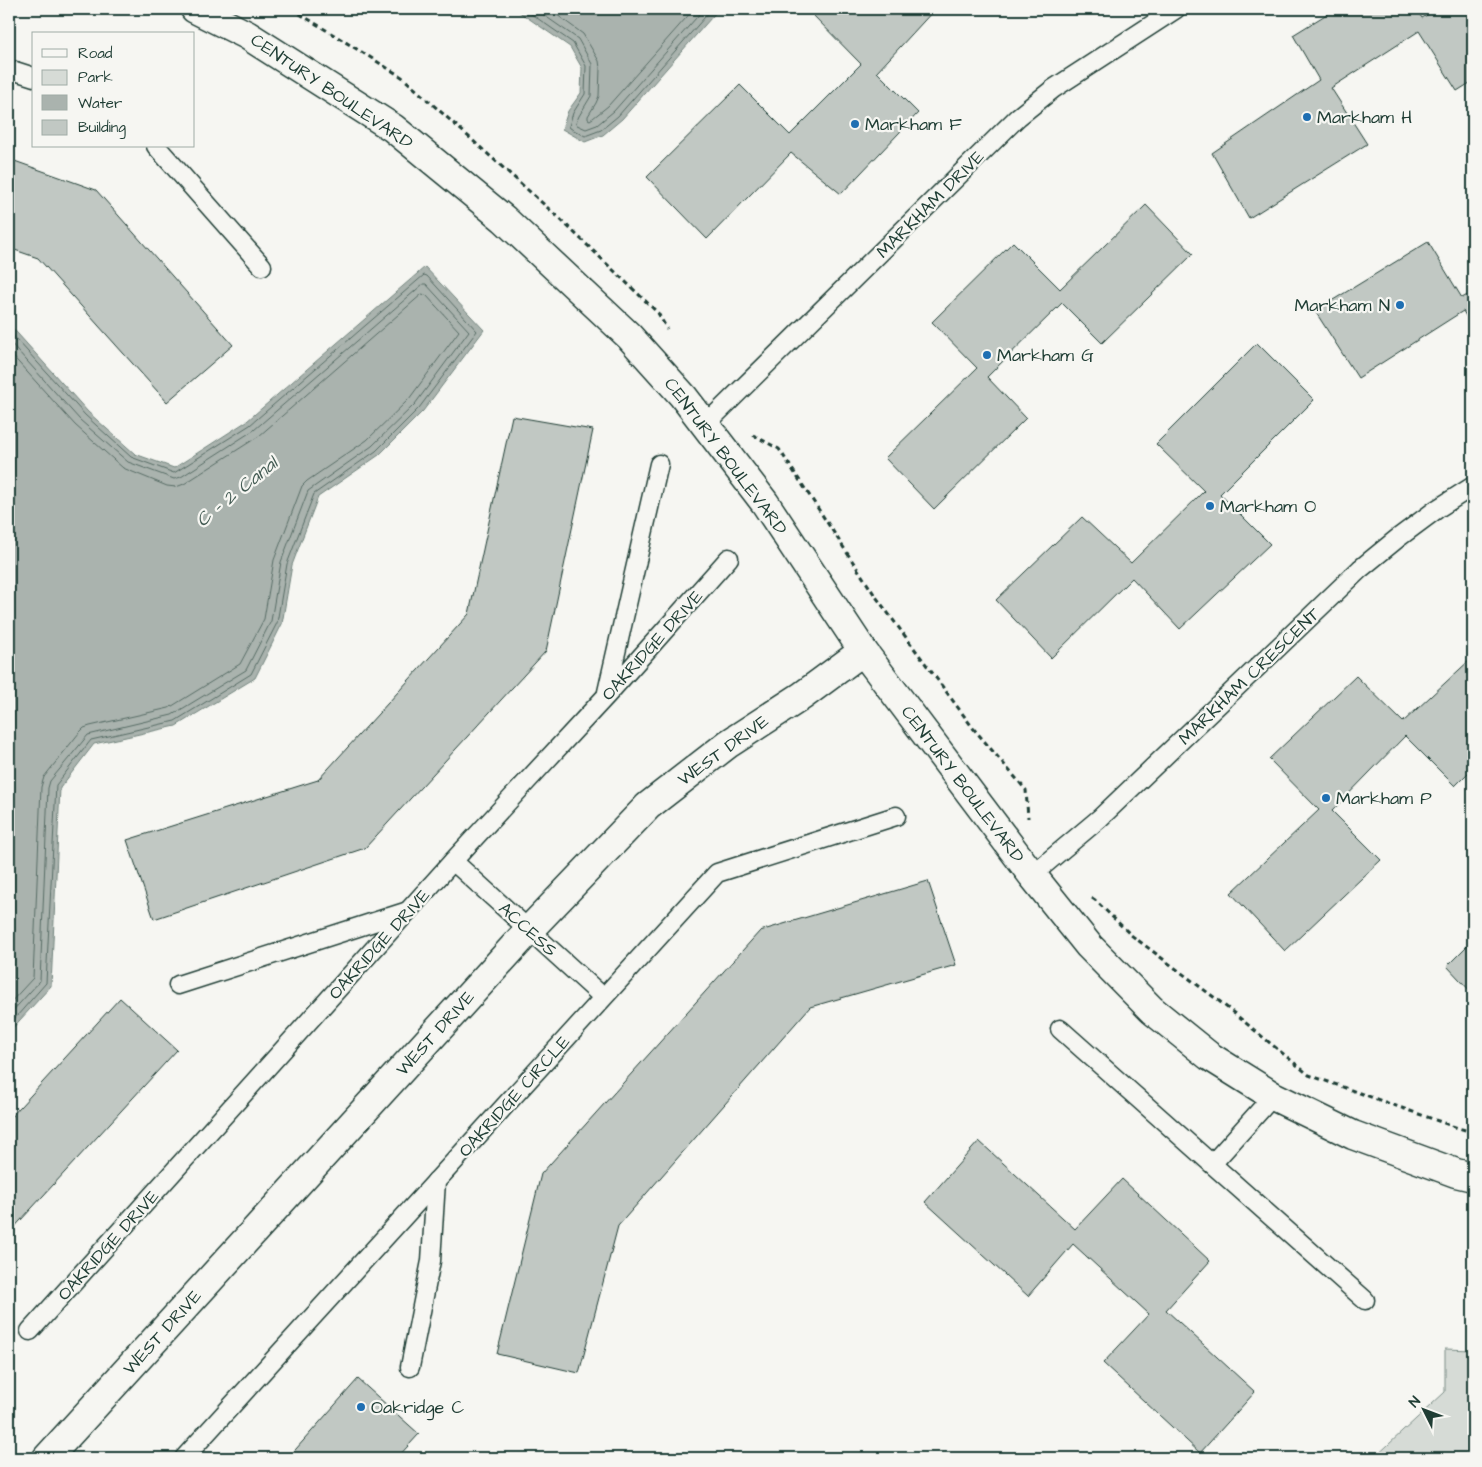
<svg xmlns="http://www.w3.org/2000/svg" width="1482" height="1467" font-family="'Architects Daughter',sans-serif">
  <rect width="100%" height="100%" fill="#f6f6f2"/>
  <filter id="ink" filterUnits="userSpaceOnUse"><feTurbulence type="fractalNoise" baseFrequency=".02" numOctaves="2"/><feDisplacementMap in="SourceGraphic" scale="10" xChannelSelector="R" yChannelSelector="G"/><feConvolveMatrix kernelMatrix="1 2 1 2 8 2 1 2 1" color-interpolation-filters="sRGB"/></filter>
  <g filter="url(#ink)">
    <path fill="#d6dbd6" stroke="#7a8c85" d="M1445,1349L1473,1350V1458H1374L1445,1392Z"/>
    <g fill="#aab3ae" stroke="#72847d">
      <path d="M515,9H719L622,119L603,135L585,142L562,129L568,111L581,93L582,68L570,47Z"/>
      <path d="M425,267L484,330L423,411L379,455L318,497L292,565L282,624L255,678L176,726L94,744L60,788L51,986L9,1032V324L88,412L135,454L174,468L247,421Z"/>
    </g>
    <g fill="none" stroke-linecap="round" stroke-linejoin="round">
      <g stroke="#576c65" stroke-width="1">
        <path d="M524,9L573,43L586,66L585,94L573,113L569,126L570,128L585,136L601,130L618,116L712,9"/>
        <path d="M535,9L578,39L592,64L591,96L579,116L576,123L577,125L586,129L597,125L614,111L704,9"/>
        <path d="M549,9L583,34L599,61L600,68L599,96L596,103L588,116V119L590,120L593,118L608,106L694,9"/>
        <path d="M9,331L85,415L131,457L174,473L250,425L424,275L427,276L477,331L419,408L376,451L314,494L287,564L277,623L251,674L175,721L91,740L56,785L46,983L9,1025"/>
        <path d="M9,341L80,420L128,462L174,479L181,477L254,430L423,284H426L469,331L415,404L372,446L308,491L281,562L271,621L246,670L172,715L88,735L50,781L48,788L40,981L9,1015"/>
        <path d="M9,352L75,425L123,468L167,486L176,487L184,484L259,436L422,294L426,295L459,331L409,399L367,440L307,481L302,486L274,560L264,619L240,664L169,708L90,726L84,728L79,733L44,777L41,787L33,978L9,1004"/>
      </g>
    </g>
    <g fill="#c1c8c3" stroke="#1f3d34">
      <path d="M813,9H935L877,72L918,113L841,194L791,153L707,239L647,177L740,85L790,135L861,64L810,12Z"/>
      <path d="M1335,9H1416L1422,18L1437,9H1473V81L1457,91L1419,31L1331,88L1367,144L1249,218L1212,153L1319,80L1293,35Z"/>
      <path d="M9,159L96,190L233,345L167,402L38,258L9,248Z"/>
      <path d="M1146,205L1193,254L1102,343L1062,303L987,377L1026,418L934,509L885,458L977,368L932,322L1013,242L1060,289Z"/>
      <path d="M1428,242L1462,298L1473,292V328L1463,311L1358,378L1315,311Z"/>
      <path d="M1257,343L1314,400L1220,494L1270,544L1180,629L1132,578L1051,658L996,600L1082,517L1131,563L1204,491L1156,444Z"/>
      <path d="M512,416L593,430L546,651L365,848L154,919L127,840L318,780L469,614Z"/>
      <path d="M1473,657V768L1455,786L1405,736L1332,811L1381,860L1285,951L1231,893L1319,810L1269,759L1356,676L1403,722Z"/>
      <path d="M928,881L956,965L810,1007L618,1226L579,1373L497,1354L541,1174L760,931Z"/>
      <path d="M1473,940V994L1447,966Z"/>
      <path d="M120,998L177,1050L9,1233V1119Z"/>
      <path d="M979,1141L1075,1229L1122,1179L1210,1261L1166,1310L1255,1392L1200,1453L1103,1363L1149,1314L1073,1244L1028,1296L925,1202Z"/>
      <path d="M358,1379L419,1434L397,1458H288Z"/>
    </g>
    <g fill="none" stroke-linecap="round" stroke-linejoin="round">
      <g stroke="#1f3d34" stroke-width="21">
        <g id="lane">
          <path d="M9,69L34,77"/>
          <path d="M156,146L262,266"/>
          <path d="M705,425L1018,117L1053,89L1176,9"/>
          <path d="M607,692L659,464"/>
          <path d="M453,861L603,997"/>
          <path d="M1032,875L1100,818L1360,569L1398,538L1437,509L1473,486"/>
          <path d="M178,985L408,911"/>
          <path d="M1060,1029L1365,1300"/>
          <path d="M1212,1164L1273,1096"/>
          <path d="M30,1331L453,861L607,695L729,558"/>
          <path d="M410,1367L431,1261L436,1181"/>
          <path d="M184,1458L717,873L896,816"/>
        </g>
      </g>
      <g stroke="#1f3d34" stroke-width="31">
        <g id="street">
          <path d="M195,9L247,35L393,128L504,219L629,336L683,396L765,503L863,651L1032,875L1089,946L1152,1010L1209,1056L1273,1096L1353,1135L1456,1173L1473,1177"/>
          <path d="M47,1458L530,929L648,806L728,744L802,696L863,651"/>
        </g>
      </g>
      <g stroke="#1f3d34" stroke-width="3" stroke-dasharray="5 4" stroke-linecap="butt">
        <path d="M292,9L402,77L558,217L658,313L667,329"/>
        <path d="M753,435L779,449L874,594L973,728L1026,790L1028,818"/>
        <path d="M1092,898L1095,900L1131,935L1219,1001L1309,1075L1458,1128L1473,1132"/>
      </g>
      <use href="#lane" stroke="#f6f6f2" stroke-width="18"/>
      <use href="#street" stroke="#f6f6f2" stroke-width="28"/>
    </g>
  </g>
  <g fill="#1f6fb2" stroke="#f6f6f2" stroke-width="2">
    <circle cx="1307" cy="117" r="5"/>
    <circle cx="855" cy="124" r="5"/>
    <circle cx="1400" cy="305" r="5"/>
    <circle cx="987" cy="355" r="5"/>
    <circle cx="1210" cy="506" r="5"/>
    <circle cx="1326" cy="798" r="5"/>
    <circle cx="361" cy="1407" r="5"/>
  </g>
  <g text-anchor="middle" stroke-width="4.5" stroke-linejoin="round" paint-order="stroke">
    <g font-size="18" fill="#1f3d34" stroke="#f6f6f2">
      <text transform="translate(332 91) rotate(34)" y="6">CENTURY BOULEVARD</text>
      <text transform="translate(930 204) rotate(-45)" y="6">MARKHAM DRIVE</text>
      <text transform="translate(726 456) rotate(53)" y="6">CENTURY BOULEVARD</text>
      <text transform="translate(652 645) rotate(-48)" y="6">OAKRIDGE DRIVE</text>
      <text transform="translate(1249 676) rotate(-44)" y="6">MARKHAM CRESCENT</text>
      <text transform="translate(723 750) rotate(-36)" y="6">WEST DRIVE</text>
      <text transform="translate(963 784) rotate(53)" y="6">CENTURY BOULEVARD</text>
      <text transform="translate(528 929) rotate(42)" y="6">ACCESS</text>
      <text transform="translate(379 944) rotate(-48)" y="6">OAKRIDGE DRIVE</text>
      <text transform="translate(435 1033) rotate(-48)" y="6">WEST DRIVE</text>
      <text transform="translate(514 1096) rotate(-48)" y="6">OAKRIDGE CIRCLE</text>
      <text transform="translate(108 1245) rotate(-48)" y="6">OAKRIDGE DRIVE</text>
      <text transform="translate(162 1332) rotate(-48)" y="6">WEST DRIVE</text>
    </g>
    <g font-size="18" fill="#1f3d34" stroke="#f6f6f2" text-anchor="start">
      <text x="1317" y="123">Markham H</text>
      <text x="865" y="130">Markham F</text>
      <text x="1390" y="311" text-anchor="end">Markham N</text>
      <text x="997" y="361">Markham G</text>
      <text x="1220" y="512">Markham O</text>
      <text x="1336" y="804">Markham P</text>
      <text x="371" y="1413">Oakridge C</text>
    </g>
    <g font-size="19" font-style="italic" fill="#425a52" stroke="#f6f6f2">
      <text transform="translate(236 491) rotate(-39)" y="7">C - 2 Canal</text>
    </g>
  </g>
  <rect width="1482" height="1467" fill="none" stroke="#f6f6f2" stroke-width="30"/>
  <rect x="15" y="15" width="1452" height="1437" fill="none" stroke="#1f3d34" stroke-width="2" filter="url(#ink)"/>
  <rect x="32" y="32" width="162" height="115" fill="#f6f6f2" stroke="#a0aca6"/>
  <rect x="42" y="49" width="25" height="8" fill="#f6f6f2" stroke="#a0aca6"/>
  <text x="78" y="58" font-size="15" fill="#1f3d34">Road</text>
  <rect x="42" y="70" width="25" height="15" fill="#d6dbd6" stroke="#a0aca6"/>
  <text x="78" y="82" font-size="15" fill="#1f3d34">Park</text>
  <rect x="42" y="95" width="25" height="15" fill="#aab3ae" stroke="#a0aca6"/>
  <text x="78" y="108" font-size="15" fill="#1f3d34">Water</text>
  <rect x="42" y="120" width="25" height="15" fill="#c1c8c3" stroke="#a0aca6"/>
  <text x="78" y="132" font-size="15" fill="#1f3d34">Building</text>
  <g transform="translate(1424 1410) rotate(312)" stroke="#f6f6f2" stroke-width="4" paint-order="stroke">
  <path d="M0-4L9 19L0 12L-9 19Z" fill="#1f3d34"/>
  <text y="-8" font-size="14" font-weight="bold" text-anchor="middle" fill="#1f3d34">N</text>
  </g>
</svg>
